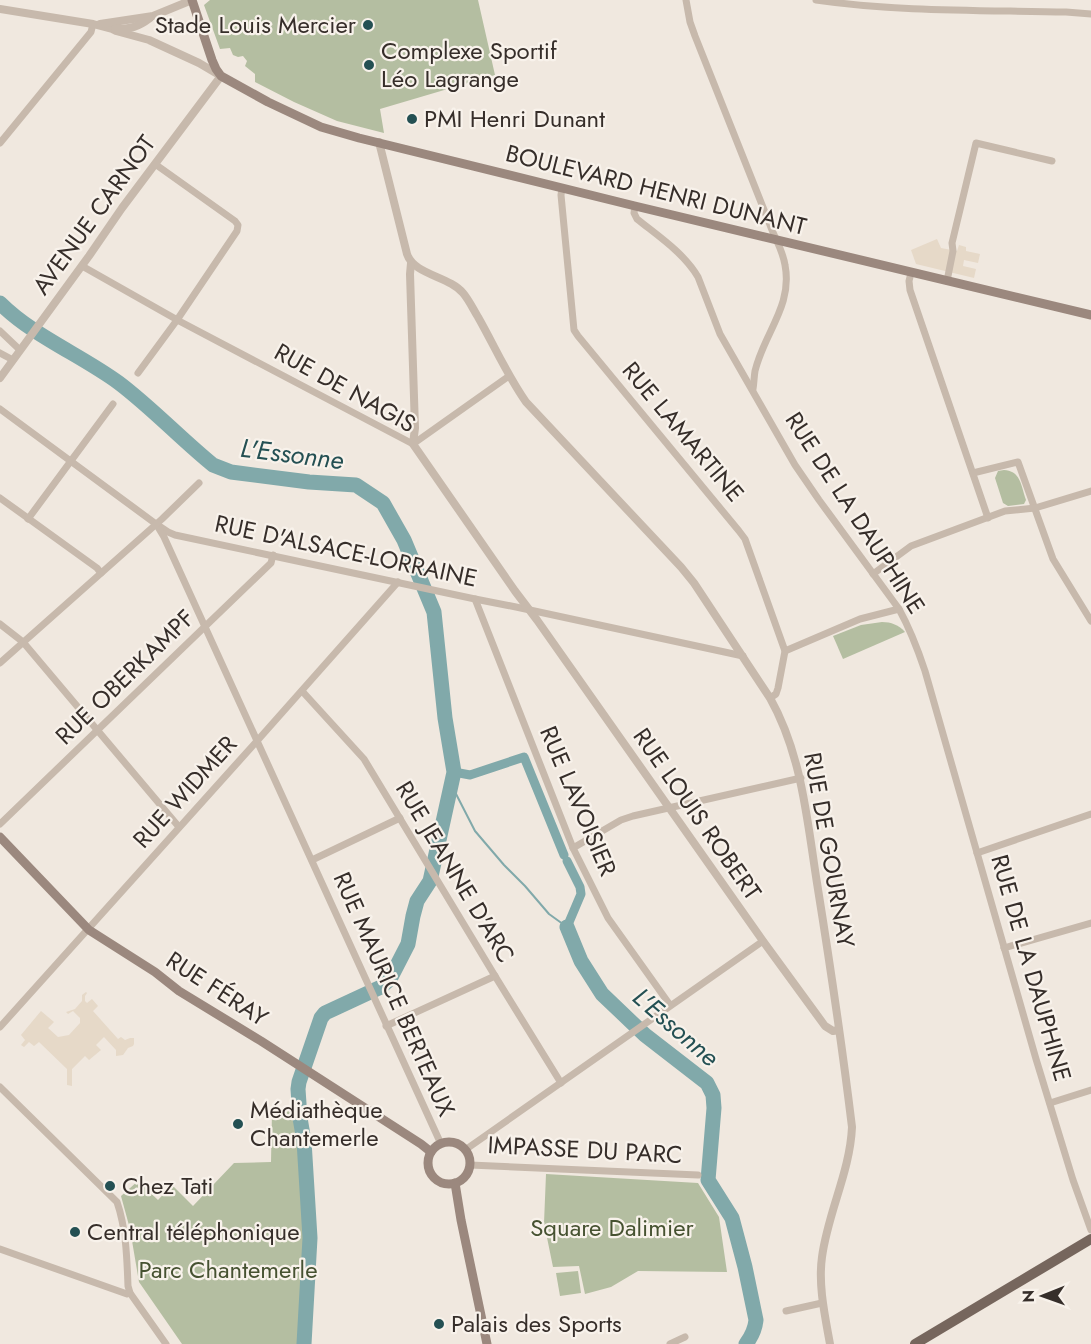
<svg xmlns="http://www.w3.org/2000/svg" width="1091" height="1344" font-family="Jost,sans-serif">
  <rect width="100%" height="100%" fill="#f0e8df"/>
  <g fill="#b4bea1">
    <path d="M210,0H478L495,75L380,109L384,133L337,121L294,102L255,82V74L245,66L247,61L243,56L238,57L233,55L230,48L220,49L204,5Z"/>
    <path d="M1004,470C1021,471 1021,486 1026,500L1024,504L1008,506L1003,503L995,478L998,471Z"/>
    <path d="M882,622C891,622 899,625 905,632L843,659L833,636L861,625Z"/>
    <path d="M297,1111L305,1256L299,1344H182L139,1282L130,1229L121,1196L138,1181L158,1200L172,1185L193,1206L234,1163L271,1162L272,1112Z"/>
    <path d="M546,1174L698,1183L719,1217L727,1272L638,1271L611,1287L585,1294L579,1266L553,1267L544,1223Z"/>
    <path d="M578,1271L581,1293L560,1296L556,1273Z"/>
  </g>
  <g fill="#e6d9c8">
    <path d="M937,239L941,248L957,251L959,245L966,247V251L980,254L978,263L964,260L963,266L976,269L974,278L916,264L911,250Z"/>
    <path d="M86,992L87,993L85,996V1001L87,1003L92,999L98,1006L93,1011L118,1039L121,1037L125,1040L130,1038H134V1044L133,1046L128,1048L123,1055L116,1056V1050L104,1037L96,1045L101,1050L89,1060L85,1056L72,1069V1086L67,1085V1069L39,1042L34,1046L29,1042L24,1047L21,1045L25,1040L21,1035L41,1011L54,1022L48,1028L58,1037L69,1035L80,1023V1018L73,1011L68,1014L66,1012L75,1009L82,1001V995Z"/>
  </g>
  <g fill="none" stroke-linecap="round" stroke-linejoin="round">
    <path stroke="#81a9aa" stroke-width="2" d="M454,772V790L475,831L504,865L525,886L549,914L567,927"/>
    <g stroke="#81a9aa" stroke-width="9">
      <path d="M454,772L470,775L524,757L564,855"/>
      <path d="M567,927L581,894L580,887L567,861"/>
    </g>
    <g stroke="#81a9aa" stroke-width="15">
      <path d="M0,303C33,336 81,355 119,383C152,408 181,439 213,465L231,472L309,482L356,485L383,503L404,540L434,612L445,718L454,772L430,881L417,901L413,916L408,944L390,979L381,987L325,1013L321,1018L299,1082L298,1089L300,1118L304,1141L310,1238L304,1344"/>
      <path d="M567,927L581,961L602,994L645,1035L707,1083L713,1095L714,1108L708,1180L732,1218L745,1267L756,1320C755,1330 752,1336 746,1344"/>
    </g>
    <g stroke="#c7b9ac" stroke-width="7">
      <path d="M686,0L690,22L695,36L772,230C777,242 783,252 785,265C793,306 764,333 755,371C754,377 754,383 753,389"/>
      <path d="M816,0C899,12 982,10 1066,12L1091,14"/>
      <path d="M0,143L91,32L93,24"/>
      <path d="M562,188L561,195L574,330L578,336L739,531L745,539L785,651L778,688L776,694L770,698"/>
      <path d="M635,206L634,213L637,219C658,236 684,253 698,277L720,334L795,465L819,500L899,609C910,629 918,650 925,671L1036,1059L1073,1180L1091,1230"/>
      <path d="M82,266L181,322L413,444L509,376"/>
      <path d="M911,273L909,281L910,290L988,518"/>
      <path d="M947,281L953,251L952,243L976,143L1052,161"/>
      <path d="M0,331L20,350"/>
      <path d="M0,353L13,360"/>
      <path d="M138,373L177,320L237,231L238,225L235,221L155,164"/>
      <path d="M0,409L156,524L168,532L175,535L475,599L516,607L743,656"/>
      <path d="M973,473L1018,462L1053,559L1091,621"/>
      <path d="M0,498L97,568L101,573"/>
      <path d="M28,519L113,404"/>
      <path d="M158,527L164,537L441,1144"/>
      <path d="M873,574L911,546L1005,511L1035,508L1091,491"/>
      <path d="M475,599L573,848L608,918L670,1005"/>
      <path d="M0,624L23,642L179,827"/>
      <path d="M785,651L860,619L899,609"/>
      <path d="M0,663L162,519L199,483"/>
      <path d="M302,691L364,759L495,976L561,1083"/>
      <path d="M0,824L271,563L273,555"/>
      <path d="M573,848L621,820L633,816L801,778"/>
      <path d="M977,853L1091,814"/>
      <path d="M312,860L400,818"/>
      <path d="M1004,948L1091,923"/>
      <path d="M386,1026L495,976"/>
      <path d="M0,1027L257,741L398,582"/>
      <path d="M0,1087L117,1202C126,1228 127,1258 128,1286L130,1293L166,1344"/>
      <path d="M1050,1103L1091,1090"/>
      <path d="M465,1150L763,941"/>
      <path d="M470,1165L698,1175"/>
      <path d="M0,1249L127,1294L130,1293"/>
      <path d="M786,1311L822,1303"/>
      <path d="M670,1344L685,1337"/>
    </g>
    <g stroke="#c7b9ac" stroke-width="8">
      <path d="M0,9L93,24L112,29L116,31L149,40L199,63L221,76L122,208L89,256L0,378"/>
      <path d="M100,24L153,16L192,0"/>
      <path d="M115,29C131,29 138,27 150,18"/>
      <path d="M379,142L407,254C414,275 449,276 463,293C469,300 473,309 478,317C494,345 507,375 526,402L681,567L694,583L770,698C802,755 807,820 817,883C830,964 842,1045 852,1127C850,1172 828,1212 822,1257C818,1285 825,1316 830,1344"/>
      <path d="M411,263L410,274L415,428L413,444L515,591L537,620L763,941L825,1026L833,1031L839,1030"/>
    </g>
    <g stroke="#9b887e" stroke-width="9">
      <path d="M192,0L212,60L216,69L221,76L268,102L321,127L359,138L635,206L1091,315"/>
      <path d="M0,837L89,930L155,972L179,991L261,1041L421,1144L431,1152"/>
      <circle cx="449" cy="1163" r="21"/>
      <path d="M455,1183L461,1220L487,1344"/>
    </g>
    <path stroke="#76665d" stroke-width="10" d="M915,1344L1091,1239"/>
  </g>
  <g fill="#245053" stroke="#f8f2eb" stroke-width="2">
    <circle cx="368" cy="25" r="6"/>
    <circle cx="369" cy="65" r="6"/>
    <circle cx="412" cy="119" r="6"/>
    <circle cx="238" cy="1124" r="6"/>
    <circle cx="110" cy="1186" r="6"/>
    <circle cx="75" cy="1232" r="6"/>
    <circle cx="439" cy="1324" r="6"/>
  </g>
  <g text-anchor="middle" stroke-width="4.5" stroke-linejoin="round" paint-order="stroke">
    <g font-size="24" fill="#362e2a" stroke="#f8f2eb" text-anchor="start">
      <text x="356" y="33" text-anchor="end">Stade Louis Mercier</text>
      <text x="381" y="59">Complexe Sportif<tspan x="381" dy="28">Léo Lagrange</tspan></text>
      <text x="424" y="127">PMI Henri Dunant</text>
      <text x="250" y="1118">Médiathèque<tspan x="250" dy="28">Chantemerle</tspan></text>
      <text x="122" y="1194">Chez Tati</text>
      <text x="87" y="1240">Central téléphonique</text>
      <text x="451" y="1332">Palais des Sports</text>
    </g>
    <g font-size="24" fill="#362e2a" stroke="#f8f2eb">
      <text transform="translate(656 190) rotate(14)" y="8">BOULEVARD HENRI DUNANT</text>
      <text transform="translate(94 215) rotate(-54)" y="8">AVENUE CARNOT</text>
      <text transform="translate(345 388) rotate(29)" y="8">RUE DE NAGIS</text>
      <text transform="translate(683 432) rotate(50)" y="8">RUE LAMARTINE</text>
      <text transform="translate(855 513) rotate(57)" y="8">RUE DE LA DAUPHINE</text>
      <text transform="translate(346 551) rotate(12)" y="8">RUE D'ALSACE-LORRAINE</text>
      <text transform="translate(125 677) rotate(-44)" y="8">RUE OBERKAMPF</text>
      <text transform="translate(185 792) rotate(-48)" y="8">RUE WIDMER</text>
      <text transform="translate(578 801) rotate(67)" y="8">RUE LAVOISIER</text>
      <text transform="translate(697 814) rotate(55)" y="8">RUE LOUIS ROBERT</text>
      <text transform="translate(829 850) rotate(80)" y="8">RUE DE GOURNAY</text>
      <text transform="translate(455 872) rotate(59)" y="8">RUE JEANNE D'ARC</text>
      <text transform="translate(1031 968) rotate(74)" y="8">RUE DE LA DAUPHINE</text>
      <text transform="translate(217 989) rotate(33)" y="8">RUE FÉRAY</text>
      <text transform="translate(394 994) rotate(66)" y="8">RUE MAURICE BERTEAUX</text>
      <text transform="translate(585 1150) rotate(3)" y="8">IMPASSE DU PARC</text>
    </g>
    <g font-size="24" fill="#465231" stroke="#f8f2eb">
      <text x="612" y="1236">Square Dalimier</text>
      <text x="228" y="1278">Parc Chantemerle</text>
    </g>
    <g font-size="26" font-style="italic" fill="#245053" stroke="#f8f2eb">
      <text transform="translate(292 454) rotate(7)" y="9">L'Essonne</text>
      <text transform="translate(676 1027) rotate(41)" y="9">L'Essonne</text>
    </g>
  </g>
  <g transform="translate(1043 1296) rotate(269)" stroke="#f8f2eb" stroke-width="4.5" paint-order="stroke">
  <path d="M0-4.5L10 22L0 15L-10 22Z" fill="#362e2a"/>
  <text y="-9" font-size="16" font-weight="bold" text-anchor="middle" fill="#362e2a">N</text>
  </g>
</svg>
